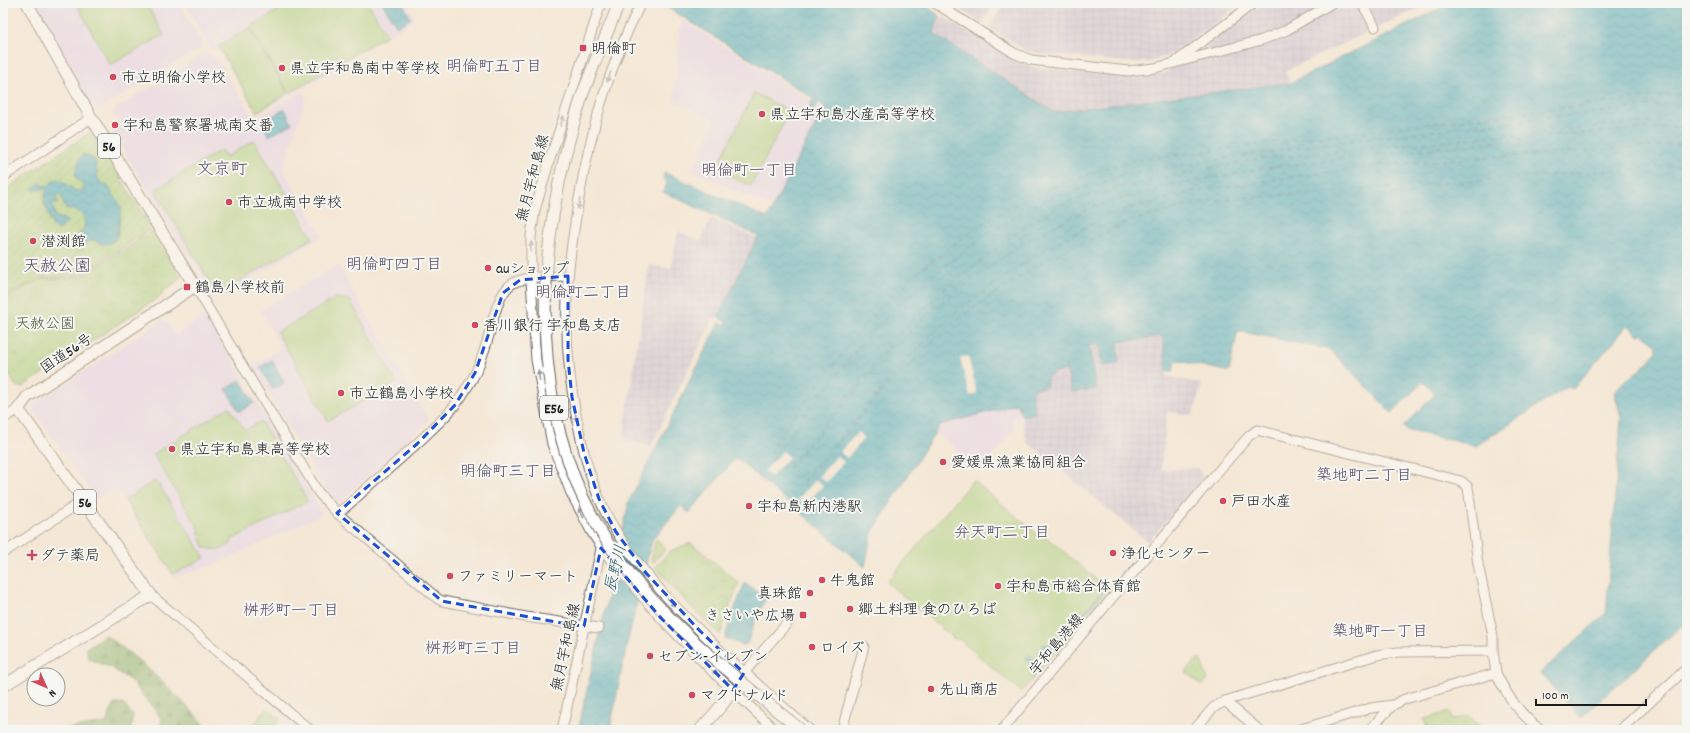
<svg xmlns="http://www.w3.org/2000/svg" width="1690" height="733" font-family="Dekko,'Klee One',sans-serif">
  <defs>
    <pattern id="industrial-grid" width="8" height="8" patternUnits="userSpaceOnUse"><rect width="8" height="8" fill="#c6c0da"/><path d="M0 4h8M4 0v8" fill="none" stroke="#aaa4ba"/></pattern>
    <pattern id="grass-dots" width="8" height="8" patternUnits="userSpaceOnUse"><rect width="8" height="8" fill="#a5d27f"/><path d="M2 2h.1M6 6h.1" fill="none" stroke="#8db46d" stroke-width="1.8" stroke-linecap="round"/></pattern>
    <pattern id="forest-firs" width="22" height="20" patternUnits="userSpaceOnUse"><rect width="22" height="20" fill="#84b46e"/><path d="M5 1l3.5 6h-7zM16 11l3.5 6h-7z" fill="#6b925a"/></pattern>
    <pattern id="park-crowns" width="20" height="18" patternUnits="userSpaceOnUse"><rect width="20" height="18" fill="#a5d27f"/><path d="M2 6a3 3 0 1 1 6 0M12 15a3 3 0 1 1 6 0" fill="none" stroke="#8db46d"/></pattern>
    <pattern id="garden-furrows" width="10" height="10" patternUnits="userSpaceOnUse"><rect width="10" height="10" fill="#a5d27f"/><path d="M-1 1l2-2M0 10L10 0M9 11l2-2" fill="none" stroke="#8db46d"/></pattern>
    <pattern id="water-waves" width="16" height="10" patternUnits="userSpaceOnUse"><rect width="16" height="10" fill="#41abc1"/><path d="M0 5q4-4 8 0t8 0" fill="none" stroke="#368a9c"/></pattern>
  </defs>
  <rect width="100%" height="100%" fill="#f6f6f2"/>
  <filter id="ink" filterUnits="userSpaceOnUse"><feTurbulence type="fractalNoise" baseFrequency=".025" numOctaves="2"/><feDisplacementMap in="SourceGraphic" scale="8" xChannelSelector="R" yChannelSelector="G"/><feConvolveMatrix kernelMatrix="1 2 1 2 8 2 1 2 1" color-interpolation-filters="sRGB"/></filter>
  <filter id="wash" filterUnits="userSpaceOnUse"><feTurbulence type="fractalNoise" baseFrequency=".012" numOctaves="4" result="noise"/><feDisplacementMap in="SourceGraphic" scale="16" xChannelSelector="R" yChannelSelector="G"/><feGaussianBlur stdDeviation="0.9" result="paint"/><feColorMatrix in="noise" values="0 0 0 0 0 0 0 0 0 0 0 0 0 0 0 0 0 1.4 0 .05"/><feComposite in="paint" operator="in"/></filter>
  <g filter="url(#wash)">
    <rect width="100%" height="100%" fill="#f4e7d5"/>
    <g fill="#e3d3f2">
      <path d="M34,3H179L201,42L200,48L99,109L92,106Z"/>
      <path d="M185,3H407L415,19L308,85L257,114L217,48L212,51Z"/>
      <path d="M684,21L824,108L772,207L692,171L715,120L674,100L680,29Z"/>
      <path d="M206,53L218,60L254,119L302,92L306,97L283,169L322,236L217,299L190,255L188,256L112,132L123,124L118,117L115,119L112,113L116,110L115,109Z"/>
      <path d="M338,265L429,420L341,501H336L325,489L253,366L282,348L260,311Z"/>
      <path d="M206,315L322,513L319,516L216,564L174,577L115,487L97,500L33,410V405L164,319L175,335Z"/>
      <path d="M1019,404L1022,417L1013,419L1015,429L981,470L936,433L940,425Z"/>
    </g>
    <g fill="url(#industrial-grid)">
      <path d="M950,3H995L982,23Z"/>
      <path d="M1005,3H1242L1195,38L1167,56L1148,62H1130L1040,54L1025,50L989,28Z"/>
      <path d="M1264,3H1430L1285,71L1290,83L1054,112L934,34L939,15L1007,56L1032,67L1136,78L1163,74L1208,45Z"/>
      <path d="M711,218L757,238L716,320L713,319L651,446L623,439L649,265L671,269L678,231L701,241Z"/>
      <path d="M1163,336L1167,376L1202,384L1193,416L1167,411L1161,470L1199,468L1203,478L1148,542L1027,442L1022,417L1035,413L1032,394L1035,388L1053,373L1065,370V365L1092,361L1089,345Z"/>
    </g>
    <path fill="url(#grass-dots)" stroke="#60774e" d="M657,539L666,549L653,563L651,562L655,541Z"/>
    <g fill="url(#forest-firs)" stroke="#506845">
      <path d="M105,635C144,661 177,696 210,730H159L162,719L131,681L110,667L89,659L86,648Z"/>
      <path d="M114,704H123L133,715L131,730H57L106,723Z"/>
    </g>
    <g fill="url(#park-crowns)" stroke="#60774e">
      <path d="M153,230L180,276L179,280L164,290L161,296L22,387L16,386L3,364V299L40,279L81,278Z"/>
      <path d="M691,543L739,583L732,600L720,635L689,605L655,567L670,551Z"/>
      <path d="M1197,659H1200L1208,679L1202,686L1186,672Z"/>
      <path d="M267,708L280,719L272,729L273,730H249Z"/>
      <path d="M1450,712L1452,720L1469,716L1485,730H1421L1427,728L1424,719Z"/>
    </g>
    <path fill="url(#garden-furrows)" stroke="#60774e" fill-rule="evenodd" d="M92,131L151,228L81,276L41,278L3,297V277L5,276L3,271V191ZM83,154L95,160L98,179L121,209L118,235L113,242L101,244L95,240L89,241L83,246L77,238L85,227L83,214L64,205L61,195L57,193L56,204L54,203L51,205C56,220 53,214 66,220L67,222L59,230L53,227L44,202L46,190L44,188L40,190L41,183L43,186H48L53,181H62L76,191L85,190L83,184L75,177Z"/>
    <g fill="#a5d27f" stroke="#60774e">
      <path d="M76,3H146L164,35L110,65Z"/>
      <path d="M291,3H368L387,35L289,93L250,27Z"/>
      <path d="M249,28L288,93L257,112L218,46Z"/>
      <path d="M754,93L790,111L751,186L715,170Z"/>
      <path d="M254,140L313,238L217,294L155,190L221,150L226,157Z"/>
      <path d="M336,298L350,300L396,383L328,421L277,332Z"/>
      <path d="M229,407L245,430L261,421L308,501L231,540L232,543L220,550L205,548L198,532L200,531L153,454Z"/>
      <path d="M156,480L205,558L173,574L125,500Z"/>
      <path d="M973,480L1037,534L1040,532L1109,590L1022,691H1020L960,640L953,638L887,582Z"/>
    </g>
    <g fill="url(#water-waves)" stroke="#2e646e">
      <path d="M382,3H402L411,18L397,27Z"/>
      <path d="M660,3H922L939,15L934,34L1054,112L1290,83L1451,3H1687V621L1581,718L1540,673L1606,613L1621,417L1614,392L1627,378L1629,379L1637,371L1638,372L1657,351L1656,344L1641,333L1639,336L1628,325L1573,389L1567,387L1561,391L1476,446L1406,430L1403,427L1435,394L1423,382L1392,413L1330,350L1238,331L1229,372L1175,360L1173,372H1167L1163,336L1118,342L1119,364L1102,366L1099,344L1089,345L1096,389L1072,392L1065,365L1066,370L1053,373L1047,378V386L1035,388L1032,394L1035,413L1022,417L1018,404L940,425L872,533L865,567L736,458L689,513L681,506L652,540L625,653L610,730H578L628,506L627,505L719,322L725,325L726,322L718,317L758,236L663,192L667,183L663,178L664,172L767,218L825,106L818,102L814,110L809,108L813,98Z"/>
      <path d="M285,109L292,124L269,136L261,122Z"/>
      <path d="M83,154L95,160L98,179L102,183L107,185L119,203L121,209L117,236L111,243L101,244L95,240L89,241L83,246L77,245L75,243L77,238L85,227C85,210 78,212 65,208L61,195L57,193L56,194L58,204L54,203L51,205L54,208L55,216L57,218L66,220L67,222L59,230L53,227L44,202L46,190L44,188L34,191L32,189L41,183L43,186H48L56,179L62,181L76,191L84,190L83,184L75,177L78,162Z"/>
      <path d="M272,360L285,383L273,390L260,367Z"/>
      <path d="M240,380L254,403L239,412L226,389Z"/>
      <path d="M745,582L766,599L757,615L747,644L742,645L725,638L731,618Z"/>
      <path d="M1102,591L1103,593L1036,668L1025,659L1029,655L1038,662L1043,656L1039,652L1045,643L1049,646L1077,615L1083,614Z"/>
    </g>
    <g fill="#f4e7d5">
      <path d="M968,356L977,394L970,396L960,358Z"/>
      <path d="M858,432L864,438L847,458L840,452Z"/>
      <path d="M783,451L789,457L771,477L765,471Z"/>
      <path d="M837,456L844,462L826,482L819,476Z"/>
      <path d="M816,480L823,485L805,505L798,499Z"/>
    </g>
    <g fill="none" stroke-linecap="round" stroke-linejoin="round">
      <g stroke="#2d5c66" stroke-width="1" stroke-dasharray="5 4" stroke-linecap="butt">
        <path d="M773,461L776,452L870,333L920,286L986,234L1039,202L1132,173L1320,144L1687,102"/>
        <path d="M773,462L770,457L774,443L871,317L922,268L981,225L1035,193L1123,162L1275,142L1687,93"/>
        <path d="M780,468L792,462L903,331L941,292L1013,235L1064,203L1122,187L1259,159L1687,118"/>
        <path d="M780,468L784,470L790,467L880,364L929,312L1023,242L1095,206L1173,185L1279,166L1545,136L1687,126"/>
        <path d="M805,483L880,394L951,324L1043,261L1131,221L1205,201L1687,165"/>
        <path d="M807,489L803,481L910,356L955,313L1035,255L1113,213L1194,191L1388,164L1687,144"/>
      </g>
    </g>
  </g>
  <g filter="url(#ink)">
    <g fill="none" stroke-linecap="round" stroke-linejoin="round">
      <g stroke="#68635d" stroke-width="11">
        <g id="secondary">
          <path d="M601,3L549,162L535,210L531,236V279L536,360L552,444L571,493L592,533L610,559L661,618L712,671L775,730"/>
          <path d="M641,3C608,68 590,133 578,204C574,229 570,254 568,278C564,332 569,387 581,439C587,467 596,496 610,521C638,572 681,613 723,653C752,679 780,705 810,730"/>
          <path d="M935,3L1014,53L1031,60L1128,71L1155,68L1262,40L1287,30L1332,3"/>
          <path d="M1362,3L1375,27"/>
          <path d="M1178,60L1254,3"/>
          <path d="M3,177L91,118"/>
          <path d="M195,286L318,492L337,513L438,599L442,601L526,617L599,628"/>
          <path d="M3,419L18,409"/>
          <path d="M337,513L347,506C373,482 401,459 426,435C441,421 456,407 466,389C474,378 480,364 484,351C491,333 495,299 509,286C521,275 552,277 568,276"/>
          <path d="M3,553L84,500"/>
          <path d="M151,595L310,730"/>
          <path d="M741,677L754,661L789,621"/>
          <path d="M1225,701L1377,655L1398,652L1493,651"/>
          <path d="M562,730L602,544"/>
          <path d="M842,730L864,646"/>
          <path d="M1002,730L1214,476L1249,436L1257,430L1461,481L1468,487L1478,564L1493,636V651L1496,673"/>
          <path d="M1194,730L1213,708L1225,701L1259,730"/>
          <path d="M1298,730L1371,708L1393,705"/>
          <path d="M1369,730L1393,705L1405,699L1496,673C1508,698 1519,712 1540,730"/>
          <path d="M1620,730L1687,668"/>
        </g>
      </g>
      <g stroke="#68635d" stroke-width="13">
        <g id="highway">
          <path d="M3,686L151,595L18,409L27,397L195,286L88,112L27,3"/>
          <path d="M700,730L722,705L733,690"/>
        </g>
      </g>
      <use href="#secondary" stroke="#fff" stroke-width="9"/>
      <use href="#highway" stroke="#fff" stroke-width="11"/>
      <g stroke="#68635d" stroke-width="13" stroke-linecap="butt">
        <path id="highway-bridge" d="M619,3C607,34 593,65 582,96C533,249 521,426 621,562C671,629 737,678 801,730"/>
      </g>
      <use href="#highway-bridge" stroke="#fff" stroke-width="11"/>
    </g>
    <defs><path id="oneway-solid" d="M-6-.8H1V-3.2L6.5 0L1 3.2V.8H-6Z"/></defs>
    <g fill="#999">
      <use href="#oneway-solid" transform="translate(609 77) rotate(109)"/>
      <use href="#oneway-solid" transform="translate(562 121) rotate(-72)"/>
      <use href="#oneway-solid" transform="translate(579 204) rotate(99)"/>
      <use href="#oneway-solid" transform="translate(531 247) rotate(-86)"/>
      <use href="#oneway-solid" transform="translate(539 376) rotate(-99)"/>
      <use href="#oneway-solid" transform="translate(576 416) rotate(79)"/>
      <use href="#oneway-solid" transform="translate(581 513) rotate(-118)"/>
      <use href="#oneway-solid" transform="translate(671 602) rotate(46)"/>
      <use href="#oneway-solid" transform="translate(716 674) rotate(-136)"/>
    </g>
  </g>
  <path d="M0 0H1690V733H0ZM568,276V360L572,397L584,453L599,499L616,532L646,573L699,630L744,673L733,690L661,618L601,548L584,626L567,624L442,601L337,513L417,444L455,405L475,373L503,293L520,280Z" fill="#f4e7d5" fill-opacity=".55" fill-rule="evenodd"/>
  <path fill="none" stroke="#1d4ed8" stroke-width="3" stroke-dasharray="8 5" stroke-linejoin="round" d="M568,276V360L572,397L584,453L599,499L616,532L646,573L699,630L744,673L733,690L661,618L601,548L584,626L567,624L442,601L337,513L417,444L455,405L475,373L503,293L520,280Z"/>
  <g fill="#d1495b" stroke="#f6f6f2" stroke-width="1.5">
    <rect x="579" y="44" width="8" height="8" rx="2"/>
    <circle cx="282" cy="68" r="4"/>
    <circle cx="113" cy="77" r="4"/>
    <circle cx="762" cy="114" r="4"/>
    <circle cx="115" cy="125" r="4"/>
    <circle cx="229" cy="202" r="4"/>
    <circle cx="33" cy="241" r="4"/>
    <circle cx="488" cy="268" r="4"/>
    <rect x="183" y="283" width="8" height="8" rx="2"/>
    <circle cx="475" cy="325" r="4"/>
    <circle cx="341" cy="393" r="4"/>
    <circle cx="172" cy="449" r="4"/>
    <circle cx="943" cy="462" r="4"/>
    <circle cx="1223" cy="501" r="4"/>
    <circle cx="749" cy="506" r="4"/>
    <circle cx="1113" cy="553" r="4"/>
    <path d="M30 549h4v4h4v4h-4v4h-4v-4h-4v-4h4z"/>
    <circle cx="450" cy="576" r="4"/>
    <circle cx="822" cy="580" r="4"/>
    <circle cx="998" cy="586" r="4"/>
    <circle cx="810" cy="593" r="4"/>
    <circle cx="850" cy="609" r="4"/>
    <rect x="799" y="611" width="8" height="8" rx="2"/>
    <circle cx="812" cy="647" r="4"/>
    <circle cx="650" cy="656" r="4"/>
    <circle cx="931" cy="689" r="4"/>
    <circle cx="692" cy="695" r="4"/>
  </g>
  <g text-anchor="middle" stroke-width="4" stroke-linejoin="round" paint-order="stroke">
    <g fill="#f6f6f2" stroke="#5d5d5c" stroke-width="1">
      <rect x="98" y="134" width="22" height="24" rx="3"/>
      <rect x="540" y="396" width="28" height="24" rx="3"/>
      <rect x="74" y="490" width="22" height="24" rx="3"/>
    </g>
    <g font-size="14" font-weight="bold" fill="#1c1c1c">
      <text x="109" y="151">56</text>
      <text x="554" y="413">E56</text>
      <text x="85" y="507">56</text>
    </g>
    <g font-size="15" fill="#1c1c1c" stroke="#f6f6f2" text-anchor="start">
      <text x="591" y="53">明倫町</text>
      <text x="290" y="73">県立宇和島南中等学校</text>
      <text x="121" y="82">市立明倫小学校</text>
      <text x="770" y="119">県立宇和島水産高等学校</text>
      <text x="123" y="130">宇和島警察署城南交番</text>
      <text x="237" y="207">市立城南中学校</text>
      <text x="41" y="246">潜渕館</text>
      <text x="496" y="273">auショップ</text>
      <text x="195" y="292">鶴島小学校前</text>
      <text x="483" y="330">香川銀行 宇和島支店</text>
      <text x="349" y="398">市立鶴島小学校</text>
      <text x="180" y="454">県立宇和島東高等学校</text>
      <text x="951" y="467">愛媛県漁業協同組合</text>
      <text x="1231" y="506">戸田水産</text>
      <text x="757" y="511">宇和島新内港駅</text>
      <text x="1121" y="558">浄化センター</text>
      <text x="40" y="560">ダテ薬局</text>
      <text x="458" y="581">ファミリーマート</text>
      <text x="830" y="585">牛鬼館</text>
      <text x="1006" y="591">宇和島市総合体育館</text>
      <text x="802" y="598" text-anchor="end">真珠館</text>
      <text x="858" y="614">郷土料理 食のひろば</text>
      <text x="795" y="620" text-anchor="end">きさいや広場</text>
      <text x="820" y="652">ロイズ</text>
      <text x="658" y="661">セブン-イレブン</text>
      <text x="939" y="694">先山商店</text>
      <text x="700" y="700">マクドナルド</text>
    </g>
    <g font-size="15" fill="#1c1c1c" stroke="#f6f6f2">
      <text transform="translate(532 178) rotate(-75)" y="5">無月宇和島線</text>
      <text transform="translate(66 353) rotate(-34)" y="5">国道56号</text>
      <text transform="translate(1056 644) rotate(-50)" y="5">宇和島港線</text>
      <text transform="translate(565 647) rotate(-78)" y="5">無月宇和島線</text>
    </g>
    <g font-size="15" fill="#4c5c3f" stroke="#f6f6f2">
      <text x="45" y="328">天赦公園</text>
    </g>
    <g font-size="16" fill="#594d67" stroke="#f6f6f2">
      <text x="494" y="71">明倫町五丁目</text>
      <text x="749" y="175">明倫町一丁目</text>
      <text x="394" y="269">明倫町四丁目</text>
      <text x="583" y="297">明倫町二丁目</text>
      <text x="508" y="476">明倫町三丁目</text>
      <text x="1364" y="480">築地町二丁目</text>
      <text x="1002" y="537">弁天町二丁目</text>
      <text x="291" y="615">桝形町一丁目</text>
      <text x="1380" y="636">築地町一丁目</text>
      <text x="473" y="653">桝形町三丁目</text>
    </g>
    <g font-size="16" font-style="italic" fill="#2d5c66" stroke="#f6f6f2">
      <text transform="translate(614 568) rotate(-76)" y="6">辰野川</text>
    </g>
    <g font-size="17" fill="#594d67" stroke="#f6f6f2">
      <text x="222" y="174">文京町</text>
      <text x="57" y="271">天赦公園</text>
    </g>
  </g>
  <rect width="1690" height="733" fill="none" stroke="#f6f6f2" stroke-width="16"/>
  <g transform="translate(46 687) rotate(135)"><circle r="19" fill="#f6f6f2" stroke="#9f9f9c"/>
  <path d="M0-3L7 15L0 10L-7 15Z" fill="#d1495b"/>
  <text y="-6" font-size="11" font-weight="bold" text-anchor="middle" fill="#1c1c1c">N</text>
  </g>
  <path d="M1536 699v6h110v-6" fill="none" stroke="#1c1c1c" stroke-width="2"/>
  <text x="1542" y="699" font-size="12" fill="#1c1c1c" stroke="#f6f6f2" stroke-width="3" paint-order="stroke">100 m</text>
</svg>
